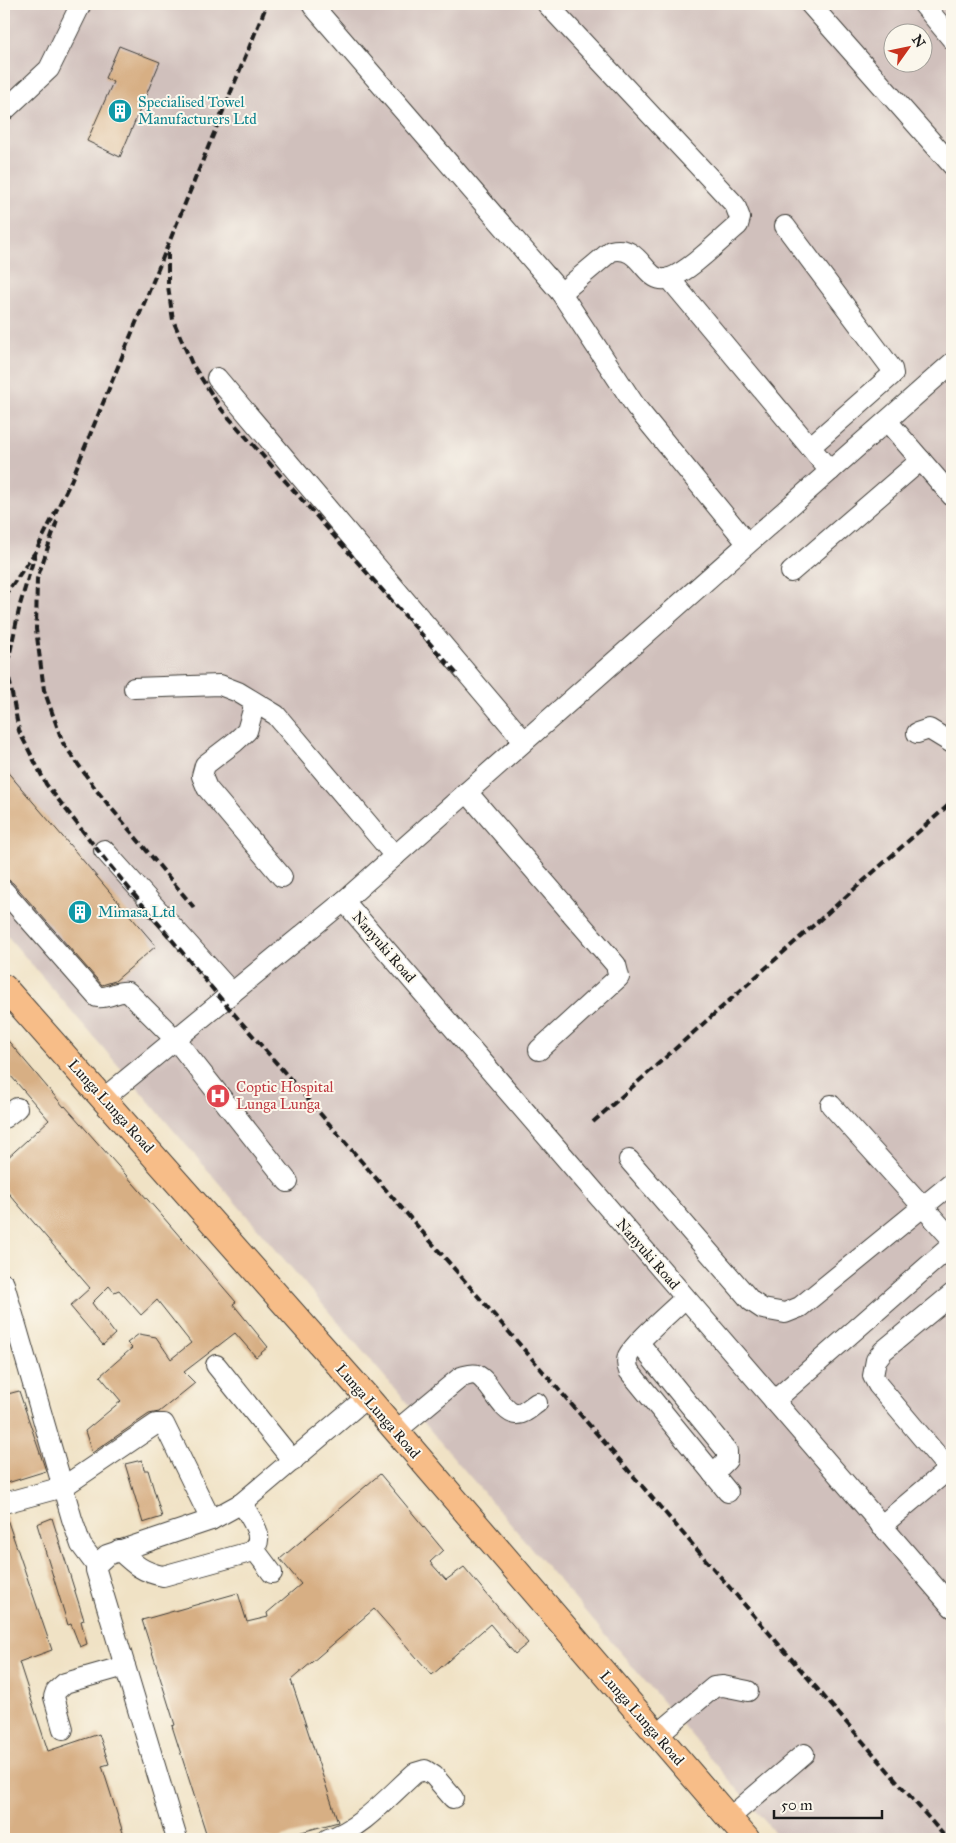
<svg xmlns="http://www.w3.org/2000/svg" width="956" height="1843" font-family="'IM FELL Great Primer',serif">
  <rect width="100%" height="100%" fill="#fbf7ec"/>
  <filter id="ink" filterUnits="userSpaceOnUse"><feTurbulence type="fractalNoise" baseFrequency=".02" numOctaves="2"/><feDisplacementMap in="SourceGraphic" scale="10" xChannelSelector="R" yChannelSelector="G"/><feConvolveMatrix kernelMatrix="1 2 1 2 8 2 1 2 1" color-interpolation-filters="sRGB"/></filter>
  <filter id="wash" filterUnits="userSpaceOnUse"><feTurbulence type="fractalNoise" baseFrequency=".0096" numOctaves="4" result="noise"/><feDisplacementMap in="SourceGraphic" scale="20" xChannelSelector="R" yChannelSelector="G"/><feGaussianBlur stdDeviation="1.12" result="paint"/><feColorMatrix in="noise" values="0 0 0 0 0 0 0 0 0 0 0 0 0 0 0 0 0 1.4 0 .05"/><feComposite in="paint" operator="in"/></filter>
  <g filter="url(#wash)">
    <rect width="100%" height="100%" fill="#f0e2c5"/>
    <path fill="#d0c0bc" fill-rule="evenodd" d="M4,4H952V1839H780L4,932ZM894,32H924V62H894Z"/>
    <g id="blocks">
      <g fill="#d7af84">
        <path d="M119,46L160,62L120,157L87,141L113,82L105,78Z"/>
        <path d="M4,768L156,946L115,981L102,985L13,883L4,877Z"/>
        <path d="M4,1036L64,1107L65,1106L163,1217L236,1302L233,1304L268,1347L256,1357L235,1333L184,1372L195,1383L159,1412L149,1414L92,1453L85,1431L121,1401L100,1376L132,1348L127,1343L139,1334L156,1337L171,1359L191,1343L157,1300L141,1315L119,1290L114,1292L109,1286L92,1303L115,1334L103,1345L70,1306L90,1288L4,1188V1161L49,1120L4,1068Z"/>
        <path d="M19,1391L46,1471L4,1484V1395Z"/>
        <path d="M142,1460L144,1470H148L162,1517L143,1523L125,1464Z"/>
        <path d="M380,1474L443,1550L430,1562L446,1580L464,1567L528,1643L515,1654L490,1624L432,1675L374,1609L291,1680L338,1822L276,1839H208L172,1726L175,1725L142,1620L238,1593L247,1622L268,1617L267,1613L301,1584L280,1559Z"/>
        <path d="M4,1516H6L52,1650L19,1662L48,1751L99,1734L109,1764L102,1766L125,1839H4Z"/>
        <path d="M52,1518L84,1620L81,1621L87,1644L80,1647L71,1624L68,1625L37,1524Z"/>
      </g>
    </g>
  </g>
  <g filter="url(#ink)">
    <use href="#blocks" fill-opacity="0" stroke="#3c3a35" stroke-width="1"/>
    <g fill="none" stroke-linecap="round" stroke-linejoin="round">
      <g stroke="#3c3a35" stroke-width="22">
        <g id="minor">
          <path d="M314,4L313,6L561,293L636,407L747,543"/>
          <path d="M547,4L735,205L740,218L738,225C720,240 691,270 670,278C644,287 643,243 611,251L561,293"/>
          <path d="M810,4L952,165"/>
          <path d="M923,4L952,39"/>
          <path d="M4,111L49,69L81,4"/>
          <path d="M785,226L892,369L893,374L810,447"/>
          <path d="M669,278L830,471"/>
          <path d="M217,378L524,741"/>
          <path d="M887,421L952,496"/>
          <path d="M791,572L921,460"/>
          <path d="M134,688L220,685L238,692L276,715L395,856"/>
          <path d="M255,703L247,731L235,742L205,765L202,776L207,788L282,877"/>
          <path d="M917,733L929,729L952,743"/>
          <path d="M467,792L616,965L619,977L539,1050"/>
          <path d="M104,850L232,993"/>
          <path d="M4,891L97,997C109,999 117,990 128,992L175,1039L288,1182"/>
          <path d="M344,901L952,1607"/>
          <path d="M104,1098L344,901L952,363"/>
          <path d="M831,1105L952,1239"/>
          <path d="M4,1118L17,1108"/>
          <path d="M629,1160L751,1301L763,1309L785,1313L800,1307L952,1183"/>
          <path d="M4,1284L72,1519L81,1545L96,1565"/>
          <path d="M952,1294L883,1351L876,1360L873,1376L878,1385L952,1473"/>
          <path d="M685,1298C672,1311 635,1342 628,1356C626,1362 627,1366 629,1371L728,1492"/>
          <path d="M639,1343L727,1451V1460L713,1474"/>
          <path d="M216,1365L293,1461"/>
          <path d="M774,1401L952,1245"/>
          <path d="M396,1431L461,1377C466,1376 472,1373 477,1375C490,1381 502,1413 516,1414C523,1415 531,1407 537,1403"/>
          <path d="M4,1503L63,1487L156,1424H164L211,1520"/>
          <path d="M881,1526L949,1469"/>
          <path d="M254,1549L272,1573"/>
          <path d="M119,1550C134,1564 142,1572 163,1576L250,1552C269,1539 250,1519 242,1503"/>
          <path d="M63,1729L54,1697L56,1691L65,1683L125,1666"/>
          <path d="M657,1735L714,1687L723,1686L748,1691"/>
          <path d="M729,1818L804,1754"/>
          <path d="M177,1839L96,1570V1565L107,1555L211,1520L242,1503L367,1397"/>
          <path d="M328,1839C360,1830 390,1795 415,1773L425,1770L434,1776L453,1798"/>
        </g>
      </g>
      <g stroke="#3c3a35" stroke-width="27">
        <path id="major" d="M4,987L367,1397L747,1839"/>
      </g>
      <use href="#minor" stroke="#fff" stroke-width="20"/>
      <use href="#major" stroke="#f7bd88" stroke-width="25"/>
      <g stroke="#1c1c1c" stroke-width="4" stroke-dasharray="8 4" stroke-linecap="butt">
        <path d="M168,252V286L173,320L192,364L222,410L457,674"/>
        <path d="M57,521L37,579L36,629L44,690L63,743L97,791L196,910"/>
        <path d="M36,551L20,605L7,667L19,731L46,784L107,862L222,1000L947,1839"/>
        <path d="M4,597L36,551L71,481L267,4"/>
        <path d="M593,1122L952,802"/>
      </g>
    </g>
  </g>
  <defs>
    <g id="building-disc" transform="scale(1.25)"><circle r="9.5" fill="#0f9aa8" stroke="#fbf7ec"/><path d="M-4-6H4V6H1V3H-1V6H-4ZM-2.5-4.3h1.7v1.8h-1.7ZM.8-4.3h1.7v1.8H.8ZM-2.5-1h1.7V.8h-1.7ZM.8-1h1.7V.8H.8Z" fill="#fff"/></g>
    <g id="hospital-disc" transform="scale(1.25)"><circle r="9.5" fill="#e0444e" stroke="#fbf7ec"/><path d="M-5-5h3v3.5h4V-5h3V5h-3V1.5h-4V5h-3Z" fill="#fff"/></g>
  </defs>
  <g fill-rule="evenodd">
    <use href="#building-disc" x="120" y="111"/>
    <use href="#building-disc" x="80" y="912"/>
    <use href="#hospital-disc" x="218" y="1096"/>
  </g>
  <g text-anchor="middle" stroke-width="4" stroke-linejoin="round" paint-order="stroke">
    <g font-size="15" fill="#0d838f" stroke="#fbf7ec" text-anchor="start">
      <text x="138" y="107">Specialised Towel<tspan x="138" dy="17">Manufacturers Ltd</tspan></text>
      <text x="98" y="917">Mimasa Ltd</text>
    </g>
    <g font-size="15" fill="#1c1c1c" stroke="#fbf7ec">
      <text transform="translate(384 947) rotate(49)" y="5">Nanyuki Road</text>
      <text transform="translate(111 1106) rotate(48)" y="5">Lunga Lunga Road</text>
      <text transform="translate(648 1254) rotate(49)" y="5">Nanyuki Road</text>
      <text transform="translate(378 1411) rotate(49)" y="5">Lunga Lunga Road</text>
      <text transform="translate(642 1718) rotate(49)" y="5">Lunga Lunga Road</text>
    </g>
    <g font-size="15" fill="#be3a42" stroke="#fbf7ec" text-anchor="start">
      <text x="236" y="1092">Coptic Hospital<tspan x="236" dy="17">Lunga Lunga</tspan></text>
    </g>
  </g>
  <rect width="956" height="1843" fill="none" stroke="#fbf7ec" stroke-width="20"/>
  <g transform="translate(908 48) rotate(57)"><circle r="24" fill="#fbf7ec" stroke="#a29f99"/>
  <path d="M0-4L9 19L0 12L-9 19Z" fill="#c8321e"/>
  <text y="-8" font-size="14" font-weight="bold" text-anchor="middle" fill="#1c1c1c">N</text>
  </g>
  <path d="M774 1810v8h108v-8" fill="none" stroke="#1c1c1c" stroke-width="2.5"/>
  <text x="781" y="1810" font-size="15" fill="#1c1c1c" stroke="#fbf7ec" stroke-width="4" paint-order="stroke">50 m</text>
</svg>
